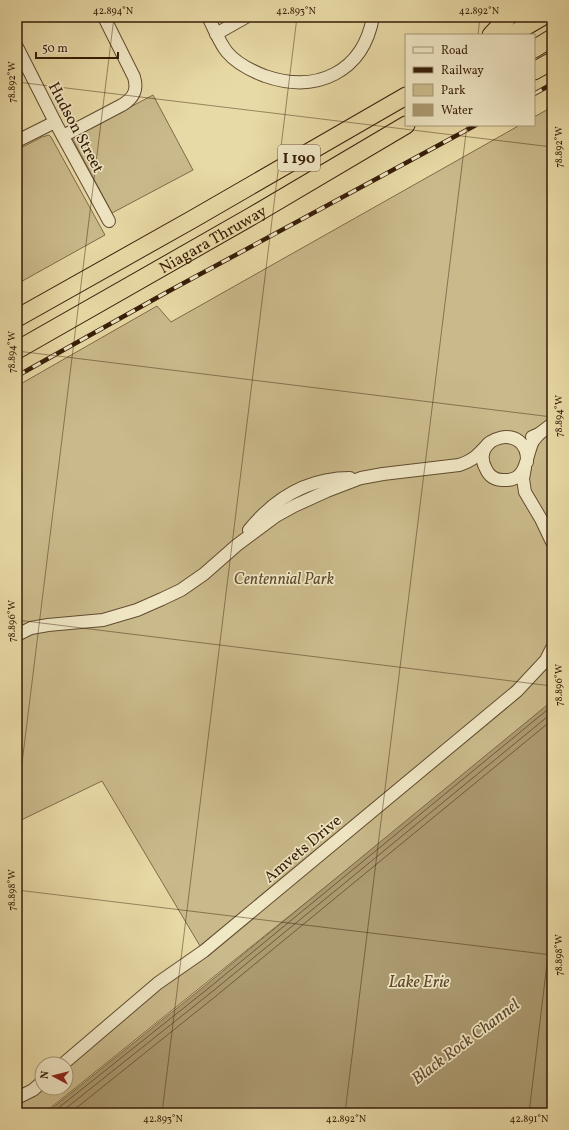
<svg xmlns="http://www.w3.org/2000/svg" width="569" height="1130" font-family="Vollkorn,serif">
  <rect width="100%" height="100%" fill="#e8daa6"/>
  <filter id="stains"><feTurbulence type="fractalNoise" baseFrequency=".005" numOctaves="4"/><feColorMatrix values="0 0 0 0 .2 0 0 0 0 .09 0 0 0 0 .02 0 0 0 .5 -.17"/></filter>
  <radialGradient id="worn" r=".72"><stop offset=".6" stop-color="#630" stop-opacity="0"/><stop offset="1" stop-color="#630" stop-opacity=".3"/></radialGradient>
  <g fill="#caba8b" stroke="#806b49">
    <path d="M153,95L193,170L112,213L72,138Z"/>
    <path d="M552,107V705L44,1113H17V1098L42,1088H66V1064L203,951L102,781L17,822V386L157,306L171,322L520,125H534V117Z"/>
    <path d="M49,135L51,137L105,235L17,284V150L42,137Z"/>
  </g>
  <path fill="#ab9970" stroke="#7c6746" d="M552,701V1113H46L207,984Z"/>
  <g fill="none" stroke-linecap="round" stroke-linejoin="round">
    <g stroke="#705a3c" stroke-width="1">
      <path d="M52,1113L210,987L552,706"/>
      <path d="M60,1113L213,991L552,713"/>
      <path d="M70,1113L216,996L552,720"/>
    </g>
    <g stroke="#624c2f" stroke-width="14">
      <g id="minor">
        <path d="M208,17C214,28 219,42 227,52C236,63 252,71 265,76C317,94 363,72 373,17"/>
        <path d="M216,34L246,17"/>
        <path d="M17,47L55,122L109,221"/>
        <path d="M63,136L122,105C134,98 138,90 134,77L104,17"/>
        <path d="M17,141L55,122"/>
        <path d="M532,437L539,434L552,424"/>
        <path d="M527,462C529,421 468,436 486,469C489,476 495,480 503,480C528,482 525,457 533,441C535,439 537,436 539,434"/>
        <path d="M525,468L523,479L525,492L541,519L552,542"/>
        <path d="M249,530C275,498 309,478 350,478"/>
        <path d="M17,635L31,628L48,625L103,620L137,610L162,599L181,590L204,574L237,545L276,516L294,506L327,491L361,478L383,474L459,465C474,460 479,454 489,443"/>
        <path d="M63,1064L158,983L204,951L517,691L546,660L552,648"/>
        <path d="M17,1098L33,1090L42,1082"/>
      </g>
    </g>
    <g stroke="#361c07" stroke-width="19">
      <g id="highway">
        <path d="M491,35L508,17"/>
        <path d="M511,35L542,17"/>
        <path d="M534,49L552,38"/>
        <path d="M534,71L552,61"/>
        <path d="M17,318L193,219L406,96"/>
        <path id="s1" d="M17,350L252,216L406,125"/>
      </g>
    </g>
    <use href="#minor" stroke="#f0e7c5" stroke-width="12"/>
    <use href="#highway" stroke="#e8daa6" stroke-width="17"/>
    <g stroke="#361c07" stroke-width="4.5">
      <g id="rail">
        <path d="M534,94L552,84"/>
        <path d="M17,376L169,291L476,125"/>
      </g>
    </g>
    <use href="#rail" stroke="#f0e7c5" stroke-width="3" stroke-dasharray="9" stroke-linecap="butt"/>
  </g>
  <path fill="none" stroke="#361c07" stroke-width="1" stroke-opacity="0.45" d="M478,35L480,17M17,82L552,147M17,351L552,417M17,620L552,686M17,804L114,17M17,890L552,955M162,1113L297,17M345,1113L467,125M529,1113L552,922"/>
  <g text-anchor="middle" stroke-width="3.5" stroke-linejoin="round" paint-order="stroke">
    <rect fill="#f0e7c5" stroke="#6e5940" stroke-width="1" x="278" y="145" width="42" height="26" rx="3"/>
    <g font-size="15" font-weight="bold" fill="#361c07">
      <text x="299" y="163">I 190</text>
    </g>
    <g font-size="16" fill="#361c07" stroke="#f0e7c5">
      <text transform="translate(77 127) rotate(62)" y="6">Hudson Street</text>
      <text dy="6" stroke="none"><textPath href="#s1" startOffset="225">Niagara Thruway</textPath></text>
      <text transform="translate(302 848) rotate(-40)" y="6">Amvets Drive</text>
    </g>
    <g font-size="16" font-style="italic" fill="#624b2f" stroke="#f0e7c5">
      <text x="284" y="584">Centennial Park</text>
    </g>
    <g font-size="17" font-style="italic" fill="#5f482c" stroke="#f0e7c5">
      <text x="419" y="987">Lake Erie</text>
      <text transform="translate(465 1041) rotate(-37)" y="6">Black Rock Channel</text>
    </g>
  </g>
  <rect width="569" height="1130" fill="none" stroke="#e8daa6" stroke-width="44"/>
  <rect x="405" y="34" width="130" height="92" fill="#f0e7c5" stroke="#a69679"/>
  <rect x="413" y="47" width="20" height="6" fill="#f0e7c5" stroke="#a69679"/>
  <text x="441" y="54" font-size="12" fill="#361c07">Road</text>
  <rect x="413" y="67" width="20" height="6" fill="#361c07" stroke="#a69679"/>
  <text x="441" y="74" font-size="12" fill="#361c07">Railway</text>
  <rect x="413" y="84" width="20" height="12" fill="#caba8b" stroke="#a69679"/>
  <text x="441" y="94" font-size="12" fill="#361c07">Park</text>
  <rect x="413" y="104" width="20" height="12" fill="#ab9970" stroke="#a69679"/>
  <text x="441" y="114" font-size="12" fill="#361c07">Water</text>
  <g transform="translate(54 1076) rotate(277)"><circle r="19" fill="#f0e7c5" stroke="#a69679"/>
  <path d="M0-3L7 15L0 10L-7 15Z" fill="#8f2418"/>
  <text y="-6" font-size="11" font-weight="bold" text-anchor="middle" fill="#361c07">N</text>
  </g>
  <path d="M36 52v6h82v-6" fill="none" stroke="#361c07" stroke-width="2"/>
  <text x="42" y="52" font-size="12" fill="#361c07" stroke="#f0e7c5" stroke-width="3" paint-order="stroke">50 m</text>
  <rect x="22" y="22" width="525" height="1086" fill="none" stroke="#361c07" stroke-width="1.5"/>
  <g font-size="10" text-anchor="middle" fill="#361c07">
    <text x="113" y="14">42.894°N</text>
    <text x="296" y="14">42.893°N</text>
    <text x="479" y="14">42.892°N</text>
    <text transform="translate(11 82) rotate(-90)" y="4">78.892°W</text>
    <text transform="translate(558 147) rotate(-90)" y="4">78.892°W</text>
    <text transform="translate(11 352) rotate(-90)" y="4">78.894°W</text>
    <text transform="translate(558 416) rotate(-90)" y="4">78.894°W</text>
    <text transform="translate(11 621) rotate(-90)" y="4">78.896°W</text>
    <text transform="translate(558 685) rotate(-90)" y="4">78.896°W</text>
    <text transform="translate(11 890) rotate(-90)" y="4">78.898°W</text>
    <text transform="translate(558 955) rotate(-90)" y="4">78.898°W</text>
    <text x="163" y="1122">42.893°N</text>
    <text x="346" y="1122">42.892°N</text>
    <text x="529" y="1122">42.891°N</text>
  </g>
  <rect width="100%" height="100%" filter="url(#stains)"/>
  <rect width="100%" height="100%" fill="url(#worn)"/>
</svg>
